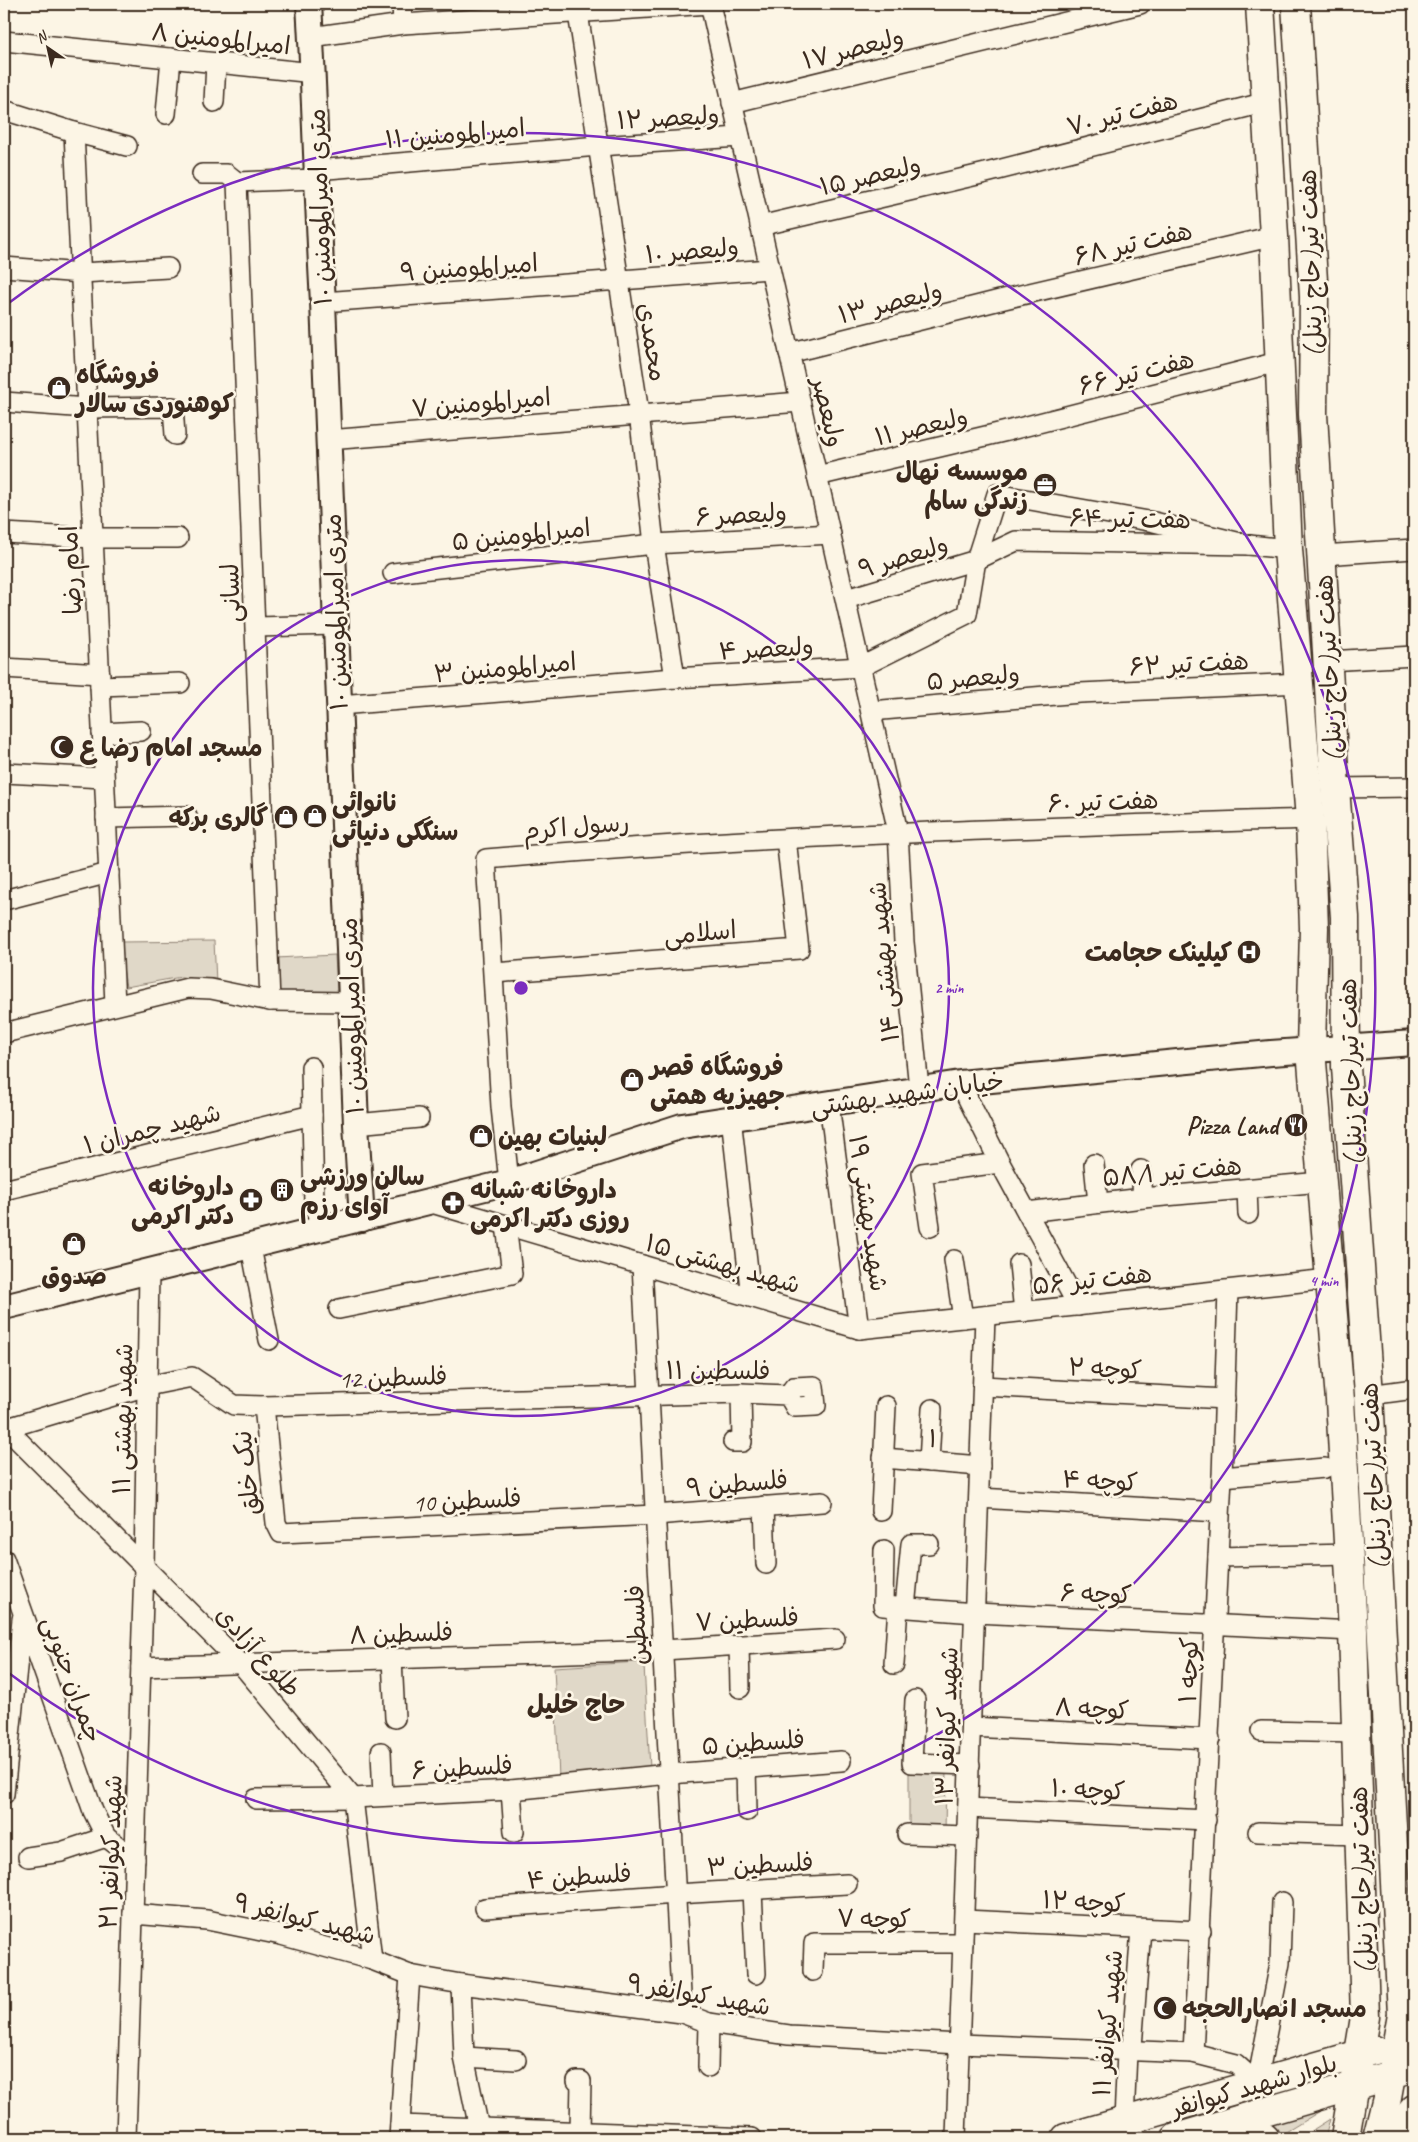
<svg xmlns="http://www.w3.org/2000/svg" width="1418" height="2142" font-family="Caveat,'Playpen Sans Arabic',sans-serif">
  <rect width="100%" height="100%" fill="#fcf5e5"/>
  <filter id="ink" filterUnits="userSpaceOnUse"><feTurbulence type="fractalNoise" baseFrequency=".02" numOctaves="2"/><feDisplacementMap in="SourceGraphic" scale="10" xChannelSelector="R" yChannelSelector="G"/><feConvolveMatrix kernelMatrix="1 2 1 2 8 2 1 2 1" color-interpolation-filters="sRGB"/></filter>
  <g filter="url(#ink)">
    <g fill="#e0d8c8" stroke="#8e8173">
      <path d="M214,941L216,982L181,977L126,987L119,942Z"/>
      <path d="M335,955L337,993L277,992L276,958Z"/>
      <path d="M639,1662L644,1666L650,1768L559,1778L554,1667Z"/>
      <path d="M909,1770H946L945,1833L909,1831Z"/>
      <path d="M1325,2108L1276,2138L1263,2126Z"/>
      <path d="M1330,2119L1325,2138H1300Z"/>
    </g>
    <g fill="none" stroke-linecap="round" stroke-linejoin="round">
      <g stroke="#3b2a1e" stroke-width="22">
        <g id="minor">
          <path d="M402,4L403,24"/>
          <path d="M710,4L898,832L904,942L919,1088"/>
          <path d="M578,13L639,413L654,544L675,678"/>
          <path d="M311,37L403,24L710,4"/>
          <path d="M4,41L314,73"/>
          <path d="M214,102L216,63"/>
          <path d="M732,103L1140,4"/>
          <path d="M4,110L74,132L127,146"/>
          <path d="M166,114L171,58"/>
          <path d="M74,132L115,1004"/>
          <path d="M316,170L598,146L740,137"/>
          <path d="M202,174H227L237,182L316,179"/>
          <path d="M237,182L270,1001"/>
          <path d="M760,226L990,172L1267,102"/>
          <path d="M4,267L81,273L168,268"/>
          <path d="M323,302L770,269"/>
          <path d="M789,353L1004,299L1274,236"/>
          <path d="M4,402L87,408L173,407L175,435"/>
          <path d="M328,440L800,402"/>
          <path d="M817,476L1007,431L1278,362"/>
          <path d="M4,533L93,538H178"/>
          <path d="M1322,555L1414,549"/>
          <path d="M393,573L654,544L831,534"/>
          <path d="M846,599L976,560L1016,541L1249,545L1288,549"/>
          <path d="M256,627L336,625"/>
          <path d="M1328,661L1414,656"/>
          <path d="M4,668L100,674"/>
          <path d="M100,686L180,683"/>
          <path d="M339,705L675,678L861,667L967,614L976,560L997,494L1154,522L1249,545"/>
          <path d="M871,711L1080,693L1300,683"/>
          <path d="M102,733L141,731"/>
          <path d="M4,773L104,778"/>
          <path d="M1335,788L1414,787"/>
          <path d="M106,818L187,816"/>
          <path d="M4,900L109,873"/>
          <path d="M494,973L799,949L786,839"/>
          <path d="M4,1033L188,988L211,989L270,1001L351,1002"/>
          <path d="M311,1067L314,1205L322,1230"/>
          <path d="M960,1083L1000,1163L1078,1306"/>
          <path d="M829,1104L859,1329"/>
          <path d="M731,1117L751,1297"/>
          <path d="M356,1124L419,1118"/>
          <path d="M1094,1164L1098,1203"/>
          <path d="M1141,1170L1143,1198"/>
          <path d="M509,1182L501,1107L486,859C760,835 1035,828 1310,819"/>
          <path d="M1247,1189L1248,1214"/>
          <path d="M4,1190L312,1115"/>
          <path d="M428,1202L859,1329L1329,1279"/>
          <path d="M1027,1212L1143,1198L1321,1182"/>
          <path d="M930,1227L922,1173L1000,1163"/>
          <path d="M251,1247L269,1340"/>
          <path d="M954,1260L963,1318"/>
          <path d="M1019,1264L1024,1312"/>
          <path d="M642,1265L682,2013"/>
          <path d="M339,1309L512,1274L506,1225"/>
          <path d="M983,1386L1225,1399"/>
          <path d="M1369,1395L1414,1389"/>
          <path d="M264,1406L276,1523L281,1533L655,1515L822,1502"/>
          <path d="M6,1428L241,1664L353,1798L372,1960"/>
          <path d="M4,1429L147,1386L192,1377L234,1405L264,1406L741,1393L788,1395L795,1407L816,1406L814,1386L794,1387L788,1395"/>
          <path d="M733,1442H742L741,1393"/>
          <path d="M883,1458L980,1466"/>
          <path d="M929,1462L932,1409"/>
          <path d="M1222,1477L1325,1468"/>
          <path d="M979,1498L1219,1512"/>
          <path d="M764,1506L766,1564"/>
          <path d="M881,1511L886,1406"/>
          <path d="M884,1550L883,1606L975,1613L1353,1631"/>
          <path d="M1218,1557L1349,1554"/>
          <path d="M4,1559L93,1811L106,1837L135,1859"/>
          <path d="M905,1608L911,1544H929"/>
          <path d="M739,1645L740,1688"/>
          <path d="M392,1659L395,1718"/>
          <path d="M894,1664L898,1607"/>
          <path d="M141,1667L663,1650L835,1639"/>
          <path d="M915,1700L912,1763L970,1765"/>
          <path d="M971,1727L1210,1739"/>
          <path d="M1261,1731L1356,1733"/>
          <path d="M381,1752L383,1796"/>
          <path d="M746,1767L747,1811"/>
          <path d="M511,1790L514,1832"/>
          <path d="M4,1794L22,1619"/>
          <path d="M256,1799L353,1798L511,1790L669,1774L841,1761"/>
          <path d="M968,1808L1206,1820"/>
          <path d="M1258,1832L1360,1835"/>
          <path d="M907,1834L967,1836"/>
          <path d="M28,1857L61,1852L106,1837"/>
          <path d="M752,1891L756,1974"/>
          <path d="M485,1908L676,1894L847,1884"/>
          <path d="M133,1914L207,1920L281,1935L372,1960L410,1975L461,1984L682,2013L709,2023L789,2035L960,2044L1193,2053L1236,2064L1257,2083"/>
          <path d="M964,1920L1201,1931"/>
          <path d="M813,1971L814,1943H963"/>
          <path d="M461,1984L464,2057L479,2128"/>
          <path d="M1193,2053L1222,1477L1228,1290"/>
          <path d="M464,2057L516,2060"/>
          <path d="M708,2067L709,2023"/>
          <path d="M577,2081H581L580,2131"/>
          <path d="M1257,2083L1280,1963L1282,1902"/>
          <path d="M1124,2121L1127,2052L1132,2047L1141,1929"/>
          <path d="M400,2125L752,2138"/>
          <path d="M126,2138L144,1567L149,1272"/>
          <path d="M399,2138L410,1975"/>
          <path d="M956,2138L985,1316"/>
        </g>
      </g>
      <g stroke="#3b2a1e" stroke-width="28">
        <g id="tertiary">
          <path d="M309,4C315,103 317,203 323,302L356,1124L362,1219"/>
          <path d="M4,1307L509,1182L682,1126L960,1083L1271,1053L1414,1043"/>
        </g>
      </g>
      <g stroke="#3b2a1e" stroke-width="31">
        <g id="secondary">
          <path d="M1260,4L1274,236L1288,549L1310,819L1314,928L1311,1050L1340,1400L1353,1631L1365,2017L1345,2138"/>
          <path d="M1296,4L1314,297L1313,414L1335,788L1345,917L1346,1067L1369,1395L1402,2014L1387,2098L1377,2138"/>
          <path d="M1241,2119L1265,2138"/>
          <path d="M1066,2138L1374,2050"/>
          <path d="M1176,2138L1414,2068"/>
          <path d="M1391,2138L1414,2109"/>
        </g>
      </g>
      <use href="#minor" stroke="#fcf5e5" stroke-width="19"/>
      <use href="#tertiary" stroke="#fcf5e5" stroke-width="24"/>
      <use href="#secondary" stroke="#fcf5e5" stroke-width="28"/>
    </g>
  </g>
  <g fill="none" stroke="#7b2cbf" stroke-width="2.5">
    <circle cx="521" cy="988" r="428"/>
    <path d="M6 305A855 855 0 1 1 6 1671"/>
  </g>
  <defs>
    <g id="shop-disc" transform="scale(1.25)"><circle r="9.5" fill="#3b2a1e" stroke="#fcf5e5"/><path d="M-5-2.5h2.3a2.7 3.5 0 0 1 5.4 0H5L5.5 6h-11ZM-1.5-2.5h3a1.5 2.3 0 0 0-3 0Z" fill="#fff"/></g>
    <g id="office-disc" transform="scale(1.25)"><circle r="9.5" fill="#3b2a1e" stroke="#fcf5e5"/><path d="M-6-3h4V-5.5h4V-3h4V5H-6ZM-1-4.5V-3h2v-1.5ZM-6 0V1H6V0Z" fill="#fff"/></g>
    <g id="mosque-disc" transform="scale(1.25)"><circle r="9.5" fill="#3b2a1e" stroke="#fcf5e5"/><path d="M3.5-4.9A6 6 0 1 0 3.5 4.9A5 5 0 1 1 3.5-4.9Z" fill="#fff"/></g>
    <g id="hospital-disc" transform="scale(1.25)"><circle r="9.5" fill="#3b2a1e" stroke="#fcf5e5"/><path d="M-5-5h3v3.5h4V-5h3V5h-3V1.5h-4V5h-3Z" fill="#fff"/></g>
    <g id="restaurant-disc" transform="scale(1.25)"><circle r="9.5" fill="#3b2a1e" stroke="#fcf5e5"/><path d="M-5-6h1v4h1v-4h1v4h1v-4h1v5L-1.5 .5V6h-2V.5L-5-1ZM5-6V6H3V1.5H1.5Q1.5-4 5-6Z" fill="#fff"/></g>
    <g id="building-disc" transform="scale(1.25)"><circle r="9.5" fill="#3b2a1e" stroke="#fcf5e5"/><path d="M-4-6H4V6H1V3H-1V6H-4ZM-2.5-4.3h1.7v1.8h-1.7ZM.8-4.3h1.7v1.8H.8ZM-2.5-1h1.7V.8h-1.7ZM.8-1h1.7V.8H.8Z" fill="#fff"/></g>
    <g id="pharmacy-disc" transform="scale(1.25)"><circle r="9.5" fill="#3b2a1e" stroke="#fcf5e5"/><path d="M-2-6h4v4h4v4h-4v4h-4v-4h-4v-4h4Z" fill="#fff"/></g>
  </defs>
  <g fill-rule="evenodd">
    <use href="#shop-disc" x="59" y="388"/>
    <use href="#office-disc" x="1045" y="485"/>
    <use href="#mosque-disc" x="62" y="747"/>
    <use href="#shop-disc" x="315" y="816"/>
    <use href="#shop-disc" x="286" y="817"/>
    <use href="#hospital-disc" x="1249" y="952"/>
    <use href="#shop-disc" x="632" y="1080"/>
    <use href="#restaurant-disc" x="1296" y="1125"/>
    <use href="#shop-disc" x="481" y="1136"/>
    <use href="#building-disc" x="282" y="1190"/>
    <use href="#pharmacy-disc" x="251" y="1200"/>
    <use href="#pharmacy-disc" x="453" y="1203"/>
    <use href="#shop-disc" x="74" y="1244"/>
    <use href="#mosque-disc" x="1165" y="2008"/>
  </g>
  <g text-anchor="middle" stroke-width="5" stroke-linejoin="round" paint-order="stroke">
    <g font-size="25" fill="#3b2a1e" stroke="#fcf5e5">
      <text transform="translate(221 38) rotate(6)" y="9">امیرالمومنین ۸</text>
      <text transform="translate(853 48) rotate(-14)" y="9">ولیعصر ۱۷</text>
      <text transform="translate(1122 113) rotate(-14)" y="9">هفت تیر ۷۰</text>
      <text transform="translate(668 117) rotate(-3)" y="9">ولیعصر ۱۲</text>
      <text transform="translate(455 133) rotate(-5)" y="9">امیرالمومنین ۱۱</text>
      <text transform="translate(870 175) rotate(-13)" y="9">ولیعصر ۱۵</text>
      <text transform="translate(319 207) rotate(-92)" y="9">۱۰ متری امیرالمومنین</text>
      <text transform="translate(1133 243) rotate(-13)" y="9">هفت تیر ۶۸</text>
      <text transform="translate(692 250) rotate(-5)" y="9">ولیعصر ۱۰</text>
      <text transform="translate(1310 263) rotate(-92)" y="9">هفت تیر(حاج زینل)</text>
      <text transform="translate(469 267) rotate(-4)" y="9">امیرالمومنین ۹</text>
      <text transform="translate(890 302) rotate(-14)" y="9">ولیعصر ۱۳</text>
      <text transform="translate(653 342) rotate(81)" y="9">محمدی</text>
      <text transform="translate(1136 372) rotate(-14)" y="9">هفت تیر ۶۶</text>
      <text transform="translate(481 402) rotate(-5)" y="9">امیرالمومنین ۷</text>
      <text transform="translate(829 412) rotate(77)" y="9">ولیعصر</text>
      <text transform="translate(921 426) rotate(-13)" y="9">ولیعصر ۱۱</text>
      <text transform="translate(741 514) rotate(-3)" y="9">ولیعصر ۶</text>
      <text transform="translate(1130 518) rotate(1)" y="9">هفت تیر ۶۴</text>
      <text transform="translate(521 534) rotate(-6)" y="9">امیرالمومنین ۵</text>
      <text transform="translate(903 556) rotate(-17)" y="9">ولیعصر ۹</text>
      <text transform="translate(70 570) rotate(-93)" y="9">امام رضا</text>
      <text transform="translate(230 593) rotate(-92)" y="9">لسانی</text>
      <text transform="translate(335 612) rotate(-92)" y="9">۱۰ متری امیرالمومنین</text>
      <text transform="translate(766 648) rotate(-3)" y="9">ولیعصر ۴</text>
      <text transform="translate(1189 663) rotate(-3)" y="9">هفت تیر ۶۲</text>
      <text transform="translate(505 667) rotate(-5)" y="9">امیرالمومنین ۳</text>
      <text transform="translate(1328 668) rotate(-93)" y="9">هفت تیر(حاج زینل)</text>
      <text transform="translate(973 677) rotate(-5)" y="9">ولیعصر ۵</text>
      <text transform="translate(1103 801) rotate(-2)" y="9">هفت تیر ۶۰</text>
      <text transform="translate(576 826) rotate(-5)" y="9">رسول اکرم</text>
      <text transform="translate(700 932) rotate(-5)" y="9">اسلامی</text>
      <text transform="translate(883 962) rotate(-95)" y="9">شهید بهشتی ۱۴</text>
      <text transform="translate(351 1016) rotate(-92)" y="9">۱۰ متری امیرالمومنین</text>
      <text transform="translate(1350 1072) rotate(-92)" y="9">هفت تیر(حاج زینل)</text>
      <text transform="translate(907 1093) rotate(-8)" y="9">خیابان شهید بهشتی</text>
      <text transform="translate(152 1128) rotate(-14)" y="9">شهید چمران ۱</text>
      <text transform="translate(1172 1171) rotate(-5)" y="9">هفت تیر ۵۸/۱</text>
      <text transform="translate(869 1213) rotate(82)" y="9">شهید بهشتی ۱۹</text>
      <text transform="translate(723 1263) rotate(16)" y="9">شهید بهشتی ۱۵</text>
      <text transform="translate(1092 1279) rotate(-6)" y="9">هفت تیر ۵۶</text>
      <text transform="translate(1105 1368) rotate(3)" y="9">کوچه ۲</text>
      <text x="718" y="1379">فلسطین ۱۱</text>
      <text transform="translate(393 1377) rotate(-2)" y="9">فلسطین 12</text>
      <text transform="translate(122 1419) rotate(-89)" y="9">شهید بهشتی ۱۱</text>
      <text transform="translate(933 1438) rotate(5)" y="9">۱</text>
      <text transform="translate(246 1473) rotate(-96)" y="9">نیک خلق</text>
      <text transform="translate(1373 1476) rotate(-93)" y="9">هفت تیر(حاج زینل)</text>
      <text transform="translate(1100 1480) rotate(3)" y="9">کوچه ۴</text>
      <text transform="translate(737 1483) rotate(-5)" y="9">فلسطین ۹</text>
      <text transform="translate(467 1500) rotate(-3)" y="9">فلسطین 10</text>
      <text transform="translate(1096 1593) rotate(2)" y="9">کوچه ۶</text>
      <text transform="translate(747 1619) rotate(-3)" y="9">فلسطین ۷</text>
      <text transform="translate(636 1625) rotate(-93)" y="9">فلسطین</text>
      <text transform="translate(401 1633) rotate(-2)" y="9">فلسطین ۸</text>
      <text transform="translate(259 1651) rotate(48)" y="9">طلوع آزادی</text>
      <text transform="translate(1188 1670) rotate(-88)" y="9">کوچه ۱</text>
      <text transform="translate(73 1679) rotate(70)" y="9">چمران جنوبی</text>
      <text transform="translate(1092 1708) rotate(3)" y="9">کوچه ۸</text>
      <text transform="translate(946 1726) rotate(-88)" y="9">شهید کیوانفر ۱۳</text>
      <text transform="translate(753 1742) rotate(-4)" y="9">فلسطین ۵</text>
      <text transform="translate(462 1767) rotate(-3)" y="9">فلسطین ۶</text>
      <text transform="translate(1088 1789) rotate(3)" y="9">کوچه ۱۰</text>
      <text transform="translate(110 1852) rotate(-88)" y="9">شهید کیوانفر ۲۱</text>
      <text transform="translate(760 1864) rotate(-3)" y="9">فلسطین ۳</text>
      <text transform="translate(579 1876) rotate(-4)" y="9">فلسطین ۴</text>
      <text transform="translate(1361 1880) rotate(-92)" y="9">هفت تیر(حاج زینل)</text>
      <text transform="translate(1084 1901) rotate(3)" y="9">کوچه ۱۲</text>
      <text transform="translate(305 1918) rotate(14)" y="9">شهید کیوانفر ۹</text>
      <text x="874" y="1927">کوچه ۷</text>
      <text transform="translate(699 1994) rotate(10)" y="9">شهید کیوانفر ۹</text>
      <text transform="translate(1107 2023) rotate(-85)" y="9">شهید کیوانفر ۱۱</text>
      <text transform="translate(1254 2085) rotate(-16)" y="9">بلوار شهید کیوانفر</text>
    </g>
    <g font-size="25" font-weight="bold" fill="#3b2a1e" stroke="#fcf5e5" text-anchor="start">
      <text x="76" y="383">فروشگاه<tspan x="76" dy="29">کوهنوردی سالار</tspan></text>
      <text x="1028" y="480" text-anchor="end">موسسه نهال<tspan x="1028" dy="29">زندگی سالم</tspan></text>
      <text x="80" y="756">مسجد امام رضا ع</text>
      <text x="332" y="811">نانوائی<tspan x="332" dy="29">سنگکی دنیائی</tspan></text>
      <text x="268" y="826" text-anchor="end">گالری برکه</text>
      <text x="1232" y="961" text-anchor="end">کیلینک حجامت</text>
      <text x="650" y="1075">فروشگاه قصر<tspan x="650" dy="29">جهیزیه همتی</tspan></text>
      <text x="1278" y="1134" text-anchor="end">Pizza Land</text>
      <text x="498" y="1145">لبنیات بهین</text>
      <text x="300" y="1185">سالن ورزشی<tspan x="300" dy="29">آوای رزم</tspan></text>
      <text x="234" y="1195" text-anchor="end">داروخانه<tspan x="234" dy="29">دکتر اکرمی</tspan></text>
      <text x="470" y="1198">داروخانه شبانه<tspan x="470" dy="29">روزی دکتر اکرمی</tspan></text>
      <text x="74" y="1284" text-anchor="middle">صدوق</text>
      <text x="1182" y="2017">مسجد انصارالحجه</text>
    </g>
    <g font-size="26" font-weight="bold" fill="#3b2a1e" stroke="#fcf5e5">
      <text x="576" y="1713">حاج خلیل</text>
    </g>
  </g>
  <circle cx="521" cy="988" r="8" fill="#7b2cbf" stroke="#fcf5e5" stroke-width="2.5"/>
  <g font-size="15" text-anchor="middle" font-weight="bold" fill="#7b2cbf" stroke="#fcf5e5" stroke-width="5" stroke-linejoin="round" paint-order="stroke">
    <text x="949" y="993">2 min</text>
    <text x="1324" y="1286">4 min</text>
  </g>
  <rect width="1418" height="2142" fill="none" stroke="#fcf5e5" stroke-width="20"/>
  <rect x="10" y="10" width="1398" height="2122" fill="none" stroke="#3b2a1e" stroke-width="2" filter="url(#ink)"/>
  <g transform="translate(48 48) rotate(326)" stroke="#fcf5e5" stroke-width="4" paint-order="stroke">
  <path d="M0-4L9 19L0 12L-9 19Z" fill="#3b2a1e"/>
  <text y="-8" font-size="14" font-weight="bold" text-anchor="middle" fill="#3b2a1e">N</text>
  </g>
</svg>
